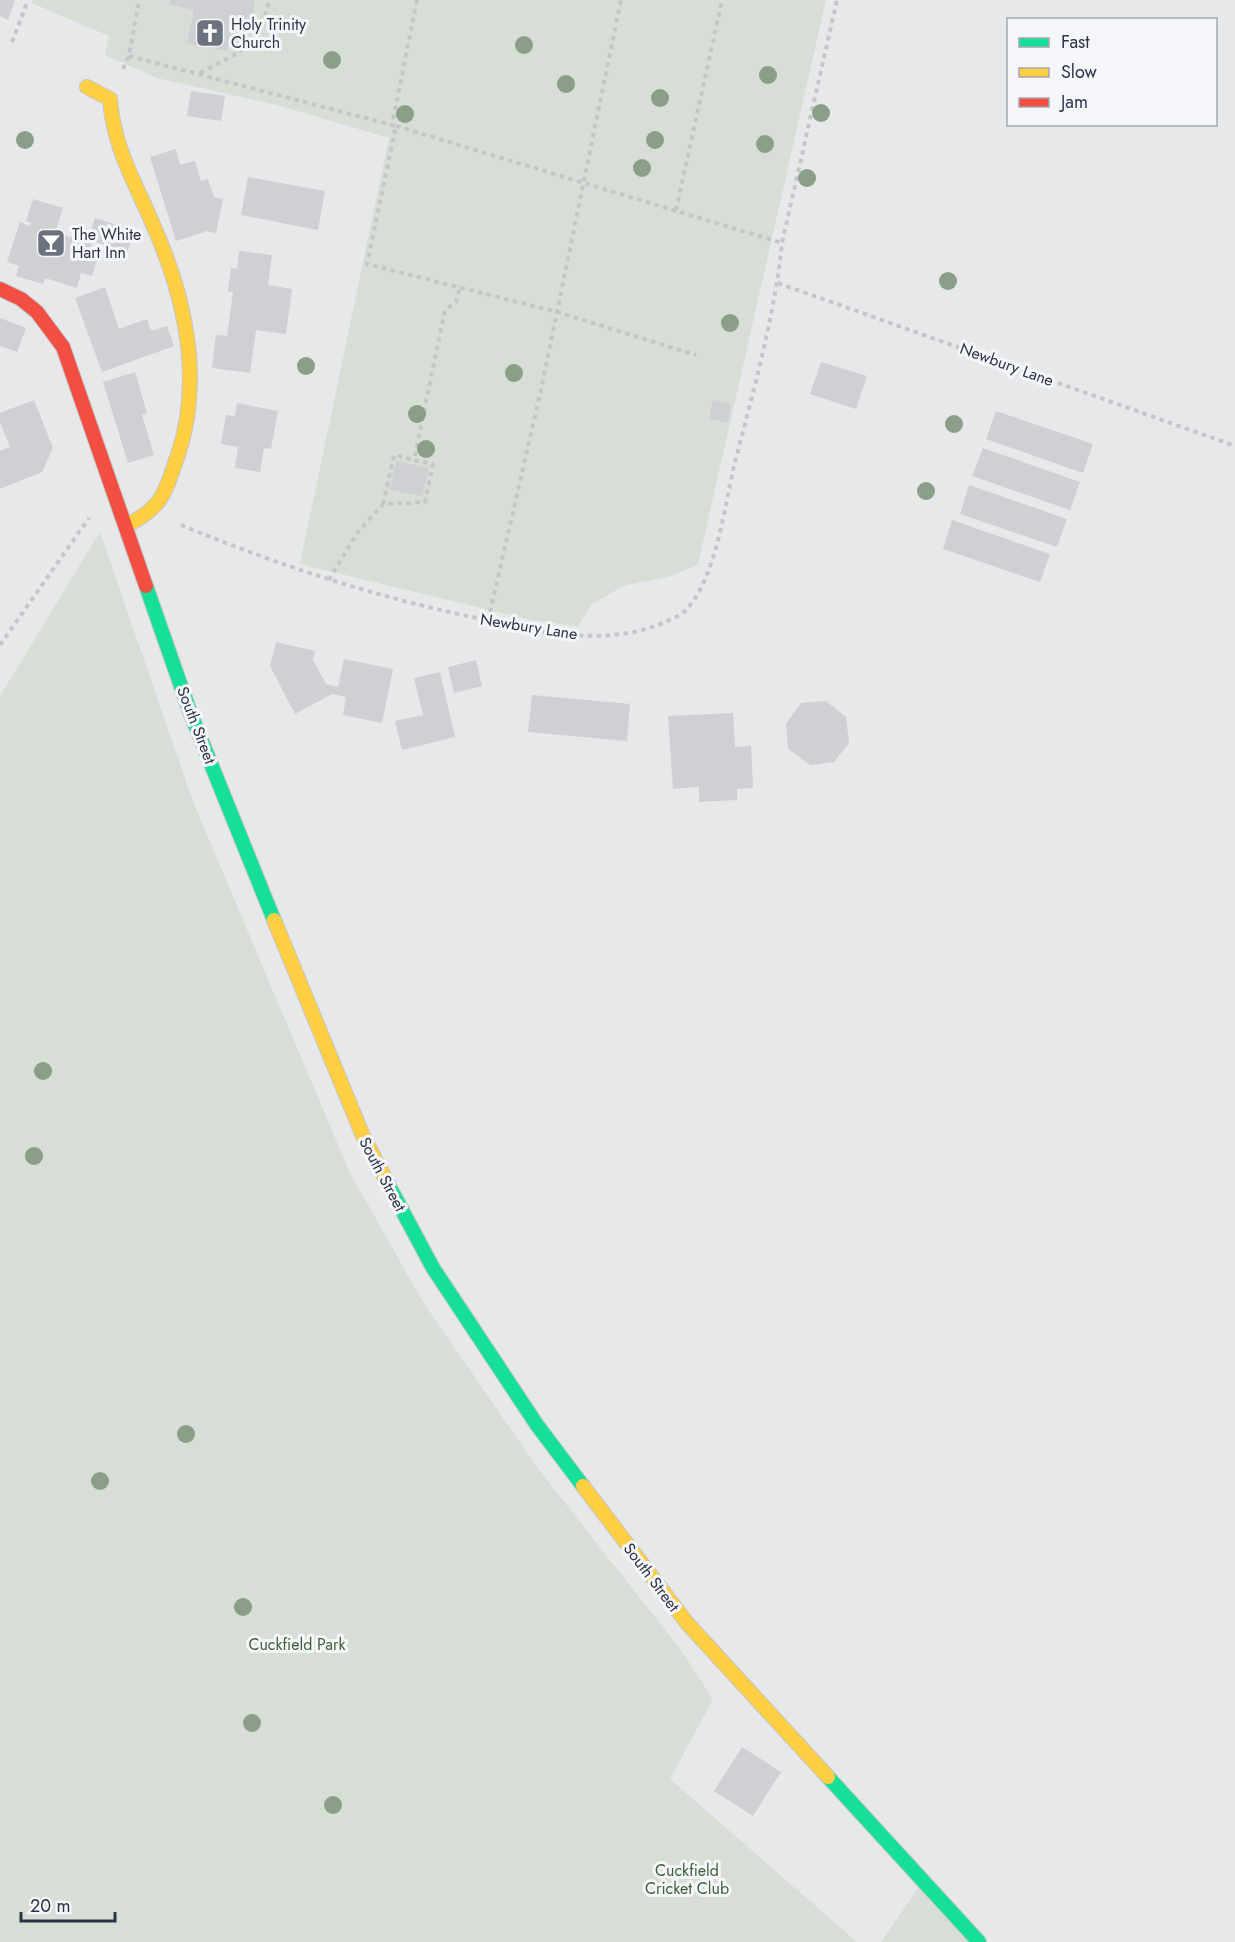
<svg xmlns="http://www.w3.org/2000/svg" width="1235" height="1942" font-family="Jost,sans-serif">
  <rect width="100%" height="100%" fill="#e6e8ea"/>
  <g fill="#d6ded6">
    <path d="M33,0H826L698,564L672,576L623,586L591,605L578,626L531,620L300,564L389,138L277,105L157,78L105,55L109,36L32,3Z"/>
    <path d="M100,532L192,799L349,1171L421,1299L536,1466L680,1649L713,1699L670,1779L857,1942H0V696Z"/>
    <path d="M923,1881L979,1942H881Z"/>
  </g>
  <g fill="#ced0d3">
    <path d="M0,0H15L8,20L0,16Z"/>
    <path d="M171,0H255L251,23L234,19L227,51L187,43L194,10L170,4Z"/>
    <path d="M191,91L225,96L221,121L187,116Z"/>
    <path d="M176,149L180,165L195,161L201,181L208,179L214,197L223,199L216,233L207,231L176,241L150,157Z"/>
    <path d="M248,177L325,191L318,230L241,215Z"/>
    <path d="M33,199L63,208L53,239L61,242L63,235L92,244L89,254L98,257L92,276L81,273L77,288L45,278L43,284L16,276L19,266L7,262L20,222L30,226L31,223L26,221Z"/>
    <path d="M95,218L135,231L127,253L88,239Z"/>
    <path d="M239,251L272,255L268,285L292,289L286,334L256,330L250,373L212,368L216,335L227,336L233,292L228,291L231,268L237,269Z"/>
    <path d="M105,287L119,329L147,319L151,331L167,326L174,346L102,372L75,298Z"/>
    <path d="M0,318L26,328L17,352L0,346Z"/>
    <path d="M821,362L867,376L856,409L810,394Z"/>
    <path d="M135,372L147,413L142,415L154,455L128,463L103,382Z"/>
    <path d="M34,400L53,448L42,472L0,489V451L10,447L0,422V413Z"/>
    <path d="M713,400L731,404L728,423L709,419Z"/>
    <path d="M237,403L278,411L271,449L264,448L260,472L235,468L238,447L221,444L226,415L235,416Z"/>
    <path d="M996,411L1093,444L1083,473L986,439Z"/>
    <path d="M983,448L1080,482L1070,510L972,476Z"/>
    <path d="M396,461L429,468L422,496L390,490Z"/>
    <path d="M969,485L1067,519L1057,547L960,514Z"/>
    <path d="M952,520L1050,554L1040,582L943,549Z"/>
    <path d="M276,642L315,651L313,660L326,684L338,687L344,659L393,669L382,723L343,715L346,697L332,694L295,714L270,666Z"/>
    <path d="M476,660L482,686L454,693L448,667Z"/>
    <path d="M440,672L455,737L402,750L395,721L423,715L414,678Z"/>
    <path d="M532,695L630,704L627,741L528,732Z"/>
    <path d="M826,701L846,717L849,743L834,762L810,765L788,749L786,724L801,703Z"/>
    <path d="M733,713L735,747L751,746L753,788L737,789V800L699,802V787L673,789L668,716Z"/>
    <path d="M742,1747L781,1772L753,1816L714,1791Z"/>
  </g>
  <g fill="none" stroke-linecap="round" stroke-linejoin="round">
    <g stroke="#c4c6c8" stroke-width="16">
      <g id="fast">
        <path d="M146,586L190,712L274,920"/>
        <path d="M388,1184L433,1268L537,1425L583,1486"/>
        <path d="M828,1777L979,1942"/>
      </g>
    </g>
    <g stroke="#c4c6c8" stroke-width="16">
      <g id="slow">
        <path d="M87,87L110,99C113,144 133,179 151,220C184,293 204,377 178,455C164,494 164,506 126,526"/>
        <path d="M274,920L363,1136L388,1184"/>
        <path d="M583,1486L687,1623L828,1777"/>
      </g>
    </g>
    <g stroke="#c4c6c8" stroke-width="16">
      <path id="jam" d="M0,289L21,299L37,312L63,347L146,586"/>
    </g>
    <g stroke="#c5c6ca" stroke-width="4" stroke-dasharray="4.5 4.5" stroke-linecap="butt">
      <path d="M417,0L392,125L396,126L367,264L557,312L696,355"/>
      <path d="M12,42L28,0"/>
      <path d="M129,56L392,125"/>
      <path d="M123,69L129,56L139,0"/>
      <path d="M200,73C240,51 260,49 269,0"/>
      <path d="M396,126L782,243"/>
      <path d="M676,210L722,0"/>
      <path d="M778,283L1235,446"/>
      <path d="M383,504L394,455L414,460"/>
      <path d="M181,525C273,563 366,594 463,615C526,629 603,650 665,622C671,619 680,616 685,611C716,579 724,509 734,466C753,392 774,320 782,243L837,0"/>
      <path d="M329,580L357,533L383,504L425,502L433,464L414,460L445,310L456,302L460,287"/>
      <path d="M488,621L541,390L621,0"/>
      <path d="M0,645L89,518"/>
    </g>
    <use href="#fast" stroke="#16e098" stroke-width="14"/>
    <use href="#slow" stroke="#ffcf43" stroke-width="14"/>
    <use href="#jam" stroke="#f24e42" stroke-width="14"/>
  </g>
  <g fill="#8a9e88">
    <circle cx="524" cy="45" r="9"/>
    <circle cx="332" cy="60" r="9"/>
    <circle cx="768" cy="75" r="9"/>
    <circle cx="566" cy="84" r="9"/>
    <circle cx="660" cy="98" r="9"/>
    <circle cx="821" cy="113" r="9"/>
    <circle cx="405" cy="114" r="9"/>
    <circle cx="25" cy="140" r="9"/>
    <circle cx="655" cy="140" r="9"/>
    <circle cx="765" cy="144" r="9"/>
    <circle cx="642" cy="168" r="9"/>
    <circle cx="807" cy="178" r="9"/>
    <circle cx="948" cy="281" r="9"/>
    <circle cx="730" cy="323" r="9"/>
    <circle cx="306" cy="366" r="9"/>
    <circle cx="514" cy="373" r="9"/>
    <circle cx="417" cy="414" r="9"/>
    <circle cx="954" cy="424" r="9"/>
    <circle cx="426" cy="449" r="9"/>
    <circle cx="926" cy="491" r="9"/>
    <circle cx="43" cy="1071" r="9"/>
    <circle cx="34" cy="1156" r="9"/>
    <circle cx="186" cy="1434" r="9"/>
    <circle cx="100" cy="1481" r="9"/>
    <circle cx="243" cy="1607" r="9"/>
    <circle cx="252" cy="1723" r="9"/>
    <circle cx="333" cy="1805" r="9"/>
  </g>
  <defs>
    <g id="church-square" transform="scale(1.5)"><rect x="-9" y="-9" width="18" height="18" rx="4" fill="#6c737f" stroke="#f4f6f9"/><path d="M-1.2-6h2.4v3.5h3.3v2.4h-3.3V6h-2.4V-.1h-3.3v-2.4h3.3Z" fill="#fff"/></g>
    <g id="bar-square" transform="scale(1.5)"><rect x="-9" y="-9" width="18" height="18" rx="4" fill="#6c737f" stroke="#f4f6f9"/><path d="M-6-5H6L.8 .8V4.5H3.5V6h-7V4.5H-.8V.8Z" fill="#fff"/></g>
  </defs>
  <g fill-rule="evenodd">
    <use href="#church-square" x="210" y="33"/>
    <use href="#bar-square" x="51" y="243"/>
  </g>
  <g text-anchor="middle" stroke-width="6" stroke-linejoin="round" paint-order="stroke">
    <g font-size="16" fill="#2b3445" stroke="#f4f6f9" text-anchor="start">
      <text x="231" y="30">Holy Trinity<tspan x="231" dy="18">Church</tspan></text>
      <text x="72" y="240">The White<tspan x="72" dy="18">Hart Inn</tspan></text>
    </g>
    <g font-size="16" fill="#2b3445" stroke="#f4f6f9">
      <text transform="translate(1007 364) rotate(20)" y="6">Newbury Lane</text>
      <text transform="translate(529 626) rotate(9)" y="6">Newbury Lane</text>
      <text transform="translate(197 725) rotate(69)" y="6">South Street</text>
      <text transform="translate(383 1174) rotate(62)" y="6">South Street</text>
      <text transform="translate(652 1577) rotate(53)" y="6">South Street</text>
    </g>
    <g font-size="16" fill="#3f6138" stroke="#f4f6f9">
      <text x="297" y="1650">Cuckfield Park</text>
      <text x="687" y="1876">Cuckfield<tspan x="687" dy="18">Cricket Club</tspan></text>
    </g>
  </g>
  <rect x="1007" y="18" width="210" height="108" fill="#f4f6f9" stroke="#a4a8b1" stroke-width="1.5"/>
  <rect x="1019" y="38" width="30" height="9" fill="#16e098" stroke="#a4a8b1" stroke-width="1.5"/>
  <text x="1061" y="48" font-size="18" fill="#2b3445">Fast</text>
  <rect x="1019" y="68" width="30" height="9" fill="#ffcf43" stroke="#a4a8b1" stroke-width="1.5"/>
  <text x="1061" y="78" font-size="18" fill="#2b3445">Slow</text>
  <rect x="1019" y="98" width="30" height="9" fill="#f24e42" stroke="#a4a8b1" stroke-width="1.5"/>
  <text x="1061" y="108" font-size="18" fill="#2b3445">Jam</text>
  <path d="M21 1912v9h94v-9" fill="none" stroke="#2b3445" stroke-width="3"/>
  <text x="30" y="1912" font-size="18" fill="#2b3445" stroke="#f4f6f9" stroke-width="4.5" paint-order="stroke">20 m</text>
</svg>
